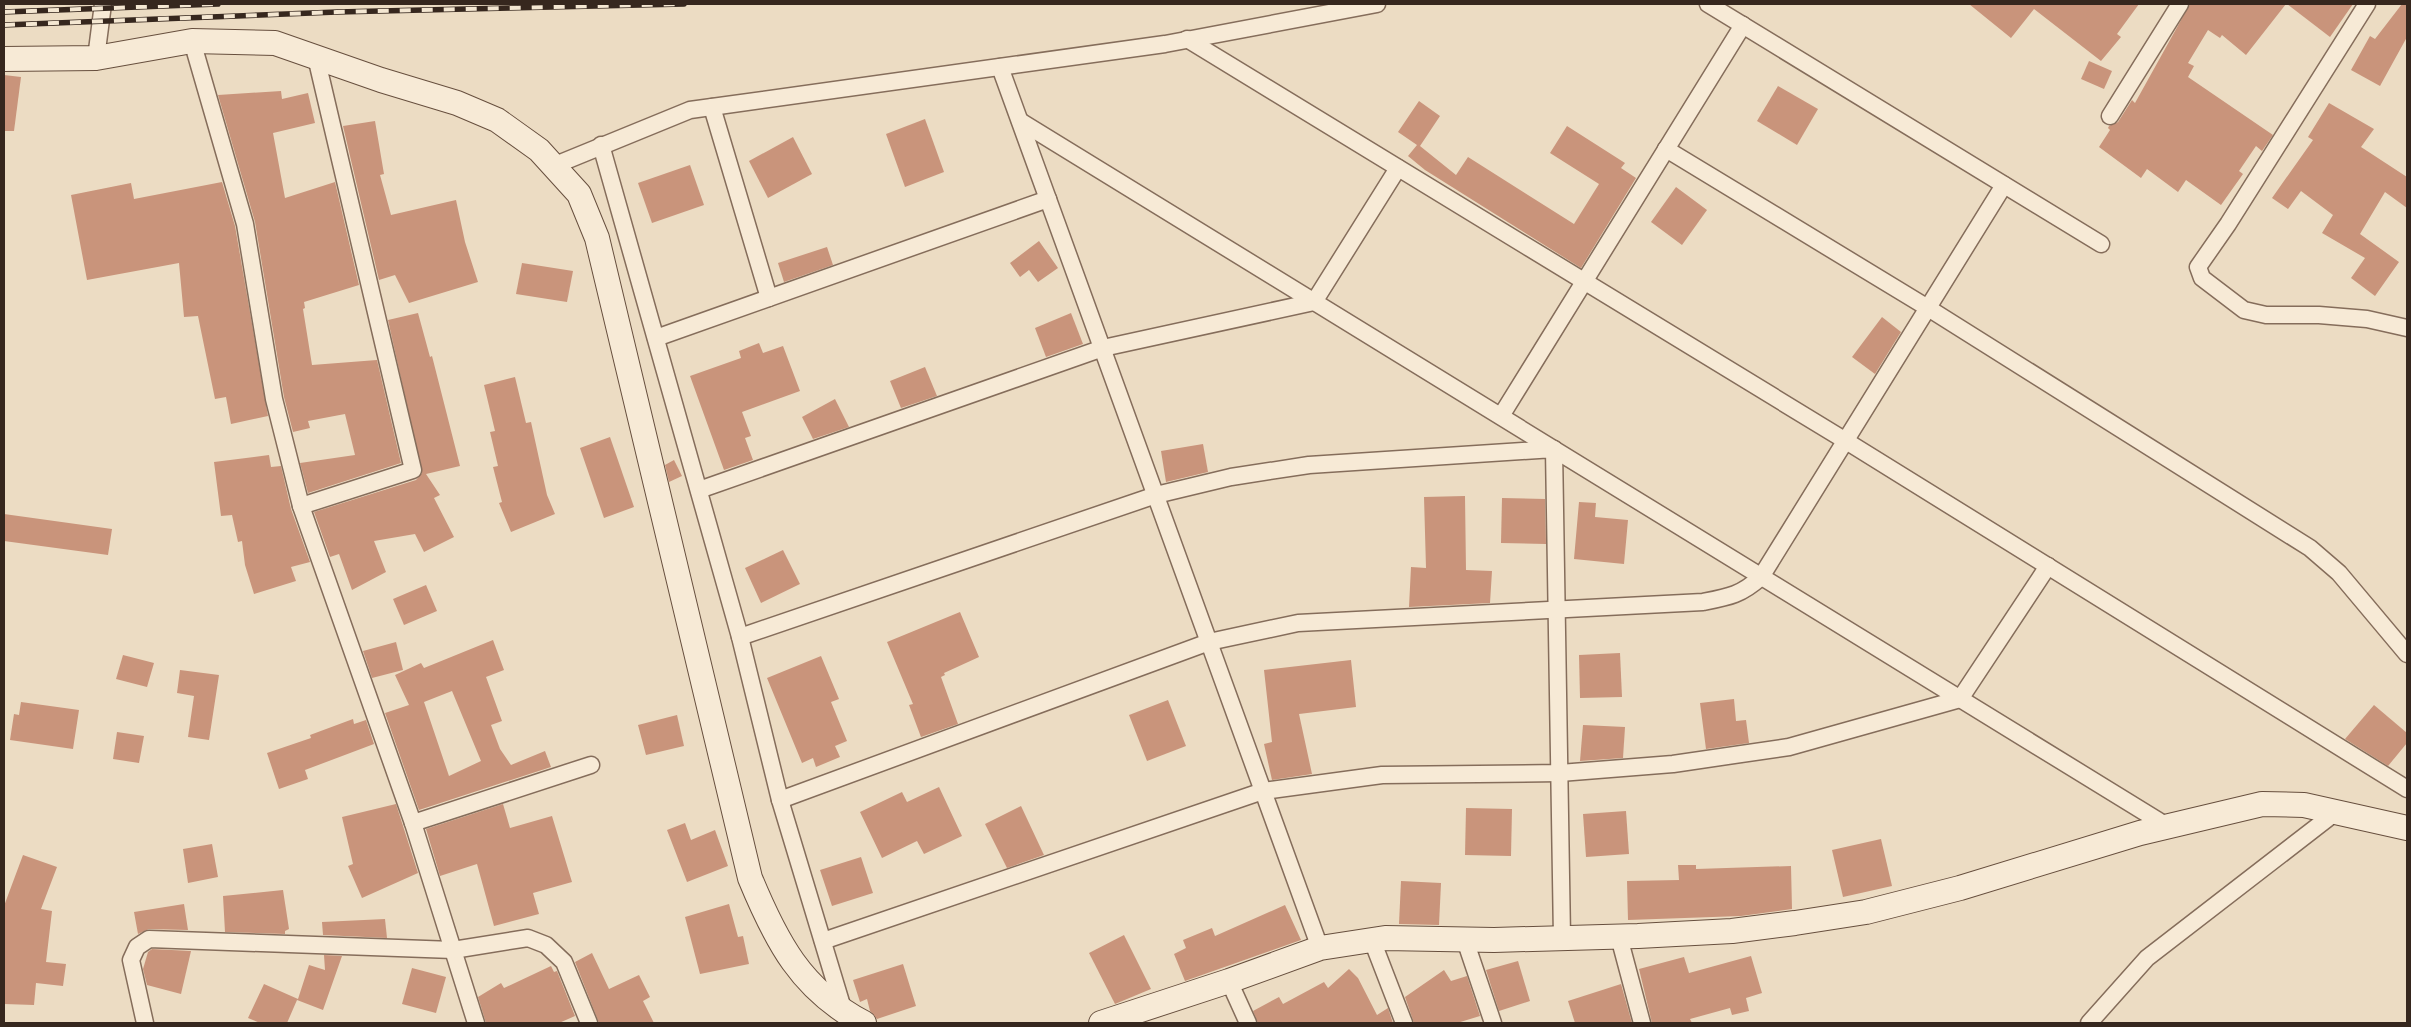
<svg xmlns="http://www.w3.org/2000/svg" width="2411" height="1027" font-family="'IBM Plex Serif',serif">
  <rect width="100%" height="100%" fill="#ecdcc3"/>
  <g fill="#c9947b" fill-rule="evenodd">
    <path d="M1969,4H2139L2117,34L2121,37L2101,61L2034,9L2011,38Z"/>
    <path d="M2190,4H2286L2246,55L2222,35L2220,38L2208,30L2188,63L2194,66L2188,77L2273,135L2262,151L2256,146L2239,171L2243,174L2221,205L2186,180L2178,192L2147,169L2141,178L2099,147L2110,130L2108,128L2109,126L2118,122L2132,100L2135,103Z"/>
    <path d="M2287,4H2353L2330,37Z"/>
    <path d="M2402,4H2407V37L2380,86L2351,70L2370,36L2375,39Z"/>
    <path d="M2089,61L2112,71L2104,89L2081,79Z"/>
    <path d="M4,75L21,77L14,131H4Z"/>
    <path d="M1778,86L1818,109L1797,145L1757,121Z"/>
    <path d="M281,91L282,99L308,93L315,123L273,133L285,198L335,182L359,285L304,302L305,308L303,309L312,365L377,360L401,463L308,493L300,463L355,455L345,414L308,421L310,428L293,432L284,397L255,222L218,95Z"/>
    <path d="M1419,101L1440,116L1420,146L1456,175L1468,157L1574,224L1599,184L1550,153L1567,126L1625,163L1621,168L1636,178L1581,268L1425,170L1408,156L1417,145L1398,132Z"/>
    <path d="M2329,103L2374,129L2361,147L2407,177V208L2385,192L2360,234L2399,262L2375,296L2351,278L2365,258L2322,233L2333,215L2301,191L2288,209L2272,198L2313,140L2308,137Z"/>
    <path d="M925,119L944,172L905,187L886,134Z"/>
    <path d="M375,121L384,174L380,175L391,215L456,200L465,242L478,282L409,303L395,275L379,280L343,126Z"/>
    <path d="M793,137L812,174L768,198L749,161Z"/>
    <path d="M690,165L704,205L652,223L638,183Z"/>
    <path d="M222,182L235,226L268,416L231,424L226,397L215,399L198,316L184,317L179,263L87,280L71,195L131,183L134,199Z"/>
    <path d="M1676,187L1707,210L1682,245L1651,222Z"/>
    <path d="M1039,241L1058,268L1038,282L1029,270L1020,277L1010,263Z"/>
    <path d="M827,247L833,265L784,282L778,263Z"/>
    <path d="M522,263L573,271L567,302L516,294Z"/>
    <path d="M418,313L430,357L432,356L460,466L426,474L440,495L434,498L454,537L424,552L415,534L374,541L386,572L352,590L339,554L330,557L314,512L416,480L422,473L388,320Z"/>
    <path d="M1071,313L1083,344L1046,357L1035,328Z"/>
    <path d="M1882,317L1901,332L1875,374L1852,357Z"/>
    <path d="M759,343L763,353L783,346L800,391L742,412L751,436L745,438L753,460L724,470L690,376L741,358L739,351Z"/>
    <path d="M925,367L937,396L901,408L890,381Z"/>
    <path d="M515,377L526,423L531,422L547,495L555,514L511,532L499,503L502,502L493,467L498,466L490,432L495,431L484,385Z"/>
    <path d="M835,399L849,427L813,439L802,417Z"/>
    <path d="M610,437L634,507L604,518L580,448Z"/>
    <path d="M1203,444L1208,472L1166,482L1161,451Z"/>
    <path d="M269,455L271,467L281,466L291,509L310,562L291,567L296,581L254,594L245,565L242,541L238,542L232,515L221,516L214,462Z"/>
    <path d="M674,460L682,476L669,482L665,465Z"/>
    <path d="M1465,496L1466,570L1492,571L1490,603L1409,607L1411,567L1426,568L1424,497Z"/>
    <path d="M1502,498L1545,499L1546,544L1501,543Z"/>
    <path d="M1579,502L1596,503L1595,517L1628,520L1624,564L1574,559Z"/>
    <path d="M4,514L112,529L108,555L4,541Z"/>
    <path d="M783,550L800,584L761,603L745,568Z"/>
    <path d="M426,585L437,611L404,625L393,599Z"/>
    <path d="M960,612L979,657L944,673L945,675L941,677L958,724L921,737L909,705L913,704L887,642Z"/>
    <path d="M493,640L504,670L486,677L502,721L491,725L500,749L511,765L545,751L551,767L419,810L385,713L409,705L395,675L421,663L424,668ZM452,691L481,761L449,776L424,702Z"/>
    <path d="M396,642L403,670L372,678L363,651Z"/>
    <path d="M1620,653L1622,697L1580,698L1579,655Z"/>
    <path d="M123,655L154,663L147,687L116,679Z"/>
    <path d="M821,656L839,699L831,702L847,741L835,746L840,757L816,767L813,758L802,763L767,678Z"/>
    <path d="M1351,660L1356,707L1299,714L1312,774L1272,780L1264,744L1272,742L1264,670Z"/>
    <path d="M180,670L219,675L209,740L188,737L194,696L177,693Z"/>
    <path d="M1734,699L1736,721L1746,720L1749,743L1706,749L1700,703Z"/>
    <path d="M1168,700L1186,746L1147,761L1129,715Z"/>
    <path d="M21,702L79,710L73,749L10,740L14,714L19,715Z"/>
    <path d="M2374,705L2407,733V743L2388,766L2345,739Z"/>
    <path d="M677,715L684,746L646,755L638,725Z"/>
    <path d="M353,719L354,724L366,720L374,744L305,770L308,779L279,789L267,753L311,738L310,735Z"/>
    <path d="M1583,725L1625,727L1623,758L1580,761Z"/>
    <path d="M117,732L144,736L139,763L113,759Z"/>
    <path d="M939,787L962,836L924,854L917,841L882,858L860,812L902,792L907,802Z"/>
    <path d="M396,804L418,873L362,898L348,866L353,864L342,817Z"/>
    <path d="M503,804L510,828L552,816L572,882L533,893L539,914L494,926L477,864L440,876L426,829Z"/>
    <path d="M1021,806L1044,855L1007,868L985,824Z"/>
    <path d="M1466,808L1512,809L1511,856L1465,855Z"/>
    <path d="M1626,811L1629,854L1586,857L1583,814Z"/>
    <path d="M685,823L691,840L715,830L728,866L687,882L667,830Z"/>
    <path d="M1881,839L1892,886L1843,897L1832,850Z"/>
    <path d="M212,844L218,877L188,883L183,849Z"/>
    <path d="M23,855L57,867L41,909L52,911L46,962L66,964L63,986L36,983L34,1005L4,1004V906Z"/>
    <path d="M861,857L873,893L832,906L820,870Z"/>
    <path d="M1678,865H1696V869L1791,866L1792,909L1741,916L1628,920L1627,881L1679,880Z"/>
    <path d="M1401,881L1441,883L1439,925L1399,924Z"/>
    <path d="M283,890L289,929L285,931V934L225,932L223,896Z"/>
    <path d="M184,904L188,930L149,929L138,934L134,912Z"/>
    <path d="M729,904L738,937L743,936L749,964L700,974L685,917Z"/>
    <path d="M1285,905L1301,940L1185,981L1174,954L1186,948L1183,940L1212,928L1215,936Z"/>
    <path d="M385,919L387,938L323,935L322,922Z"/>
    <path d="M1124,935L1151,989L1115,1004L1089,953Z"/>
    <path d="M152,949L191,951L181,994L147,985L143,969L148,952Z"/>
    <path d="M592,953L609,989L639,975L650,997L643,1001L654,1023H599L575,962Z"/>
    <path d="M324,955L342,956L323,1010L297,1000L287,1023H260L248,1018L264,984L298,999L309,965L325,970Z"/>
    <path d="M1751,956L1762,993L1746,998L1749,1011L1732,1015L1730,1008L1690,1019L1692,1023H1652L1639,969L1684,957L1689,973Z"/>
    <path d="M1518,961L1530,1001L1499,1011L1486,970Z"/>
    <path d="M903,964L916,1006L877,1019L870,1011L867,999L860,1002L853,980Z"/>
    <path d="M551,966L554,972L557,971L575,1016L559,1023H486L478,997L501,983L504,988Z"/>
    <path d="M412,968L446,977L436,1013L402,1004Z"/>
    <path d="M1349,969L1358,978L1377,1015L1388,1008L1393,1023H1258L1253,1011L1279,997L1283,1004L1324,982L1328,988Z"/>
    <path d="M1444,970L1451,981L1467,976L1480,1016L1457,1023H1414L1405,997Z"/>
    <path d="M1621,984L1632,1023H1575L1568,1001Z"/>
  </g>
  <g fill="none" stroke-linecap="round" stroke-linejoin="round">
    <g stroke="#856d5b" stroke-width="19">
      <g id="street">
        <path d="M1708,4L2101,244"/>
        <path d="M2367,4L2228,224L2198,267L2202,278L2244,310L2266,315H2319L2367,319L2407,328"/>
        <path d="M1187,39L1846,441L2407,789"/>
        <path d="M192,41L245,224L274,399L301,506L413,823L476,1023"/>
        <path d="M96,58L103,4"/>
        <path d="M1000,67L1320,948"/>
        <path d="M712,107L769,298"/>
        <path d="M2110,116L2180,4"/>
        <path d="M1020,121L2167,826"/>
        <path d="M601,145L740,637L780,800L844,1012"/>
        <path d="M1666,149L1928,308L2310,548L2339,573L2407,654"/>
        <path d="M553,166L690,110L1165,44L1377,4"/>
        <path d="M656,338L1048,199"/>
        <path d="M1501,416L1743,25"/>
        <path d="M699,490L1103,348L1314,302L1398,168"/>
        <path d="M301,506L413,470L316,57"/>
        <path d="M740,637L1156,495L1231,477L1309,465L1554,449L1562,938"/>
        <path d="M780,800L1209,642L1298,623L1703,602C1729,597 1741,595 1761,577L2004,185"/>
        <path d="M413,823L591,765"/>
        <path d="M1619,937L1642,1023"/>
        <path d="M1372,940L1404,1023"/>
        <path d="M1465,940L1493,1023"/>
        <path d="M823,941L1263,791L1382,775L1560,773L1673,764L1789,747L1960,699L2048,566"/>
        <path d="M1229,981L1248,1023"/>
        <path d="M145,1023L131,960L137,947L149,939L453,950L528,938L546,945L564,962L589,1023"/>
        <path d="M2089,1023L2147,958L2336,812"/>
      </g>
    </g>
    <g stroke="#674f3e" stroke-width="26">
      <g id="secondary">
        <path d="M4,59L96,58L192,41L275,43L381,80L457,103L497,120L539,150L579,194L597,238L750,878C776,941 801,990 864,1023"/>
        <path d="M1101,1023L1229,981L1320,948L1385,938L1494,940L1638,936L1732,931L1795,923L1866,912L1960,888L2140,833L2262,804L2304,805L2407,828"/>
      </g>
    </g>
    <use href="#street" stroke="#f7ead6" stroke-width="16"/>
    <use href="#secondary" stroke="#f7ead6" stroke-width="24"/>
    <g stroke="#36271e" stroke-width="5.5">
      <g id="rail">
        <path d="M4,12L218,4"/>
        <path d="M4,25L337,12L684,4"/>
      </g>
    </g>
    <use href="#rail" stroke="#f4e7d2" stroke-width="4" stroke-dasharray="11" stroke-linecap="butt"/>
  </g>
  <rect width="2411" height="1027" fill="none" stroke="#36271e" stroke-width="10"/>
</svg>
